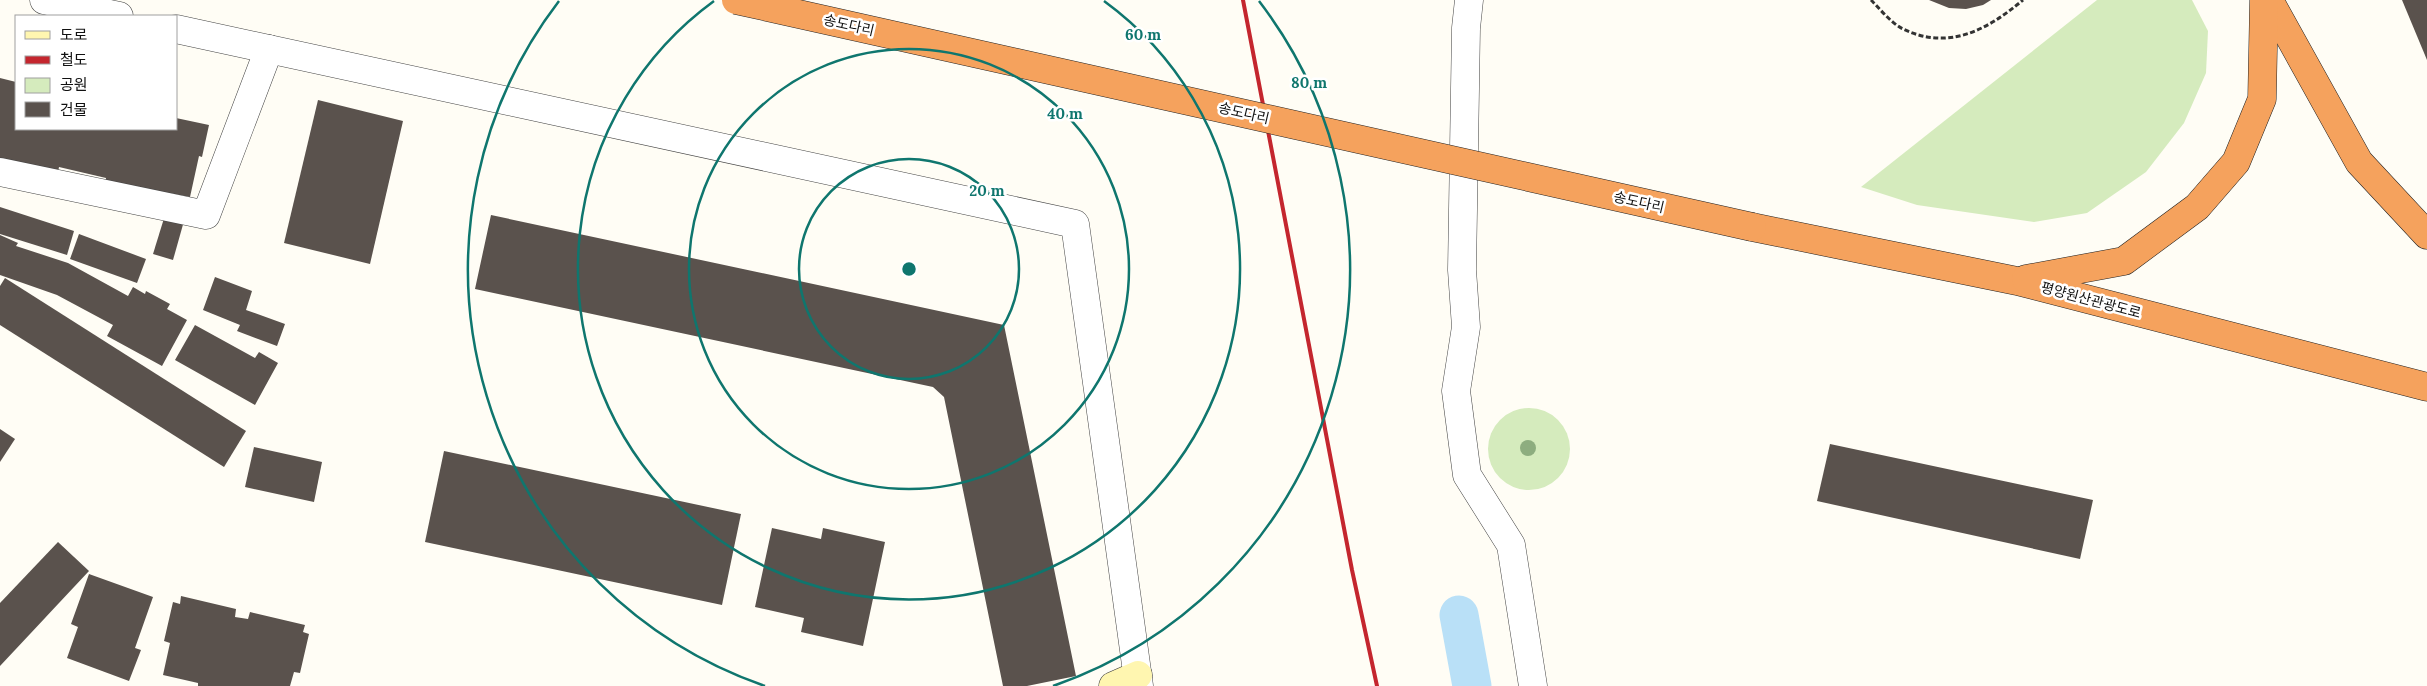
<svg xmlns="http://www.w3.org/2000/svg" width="2427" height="686" font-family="Lora,'Noto Sans KR',serif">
  <rect width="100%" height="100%" fill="#fffdf5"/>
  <g fill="#d5ebbd">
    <path d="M2097,0H2192L2208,31L2206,73L2184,123L2146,172L2087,213L2034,222L1917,205L1861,187Z"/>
    <circle cx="1529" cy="449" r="41"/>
  </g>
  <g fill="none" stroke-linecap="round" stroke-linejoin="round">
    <path stroke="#b9e0f7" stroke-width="39" d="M1459,615L1472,686"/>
  </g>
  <g fill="#5a524d">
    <path d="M1929,0H1991L1983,5L1966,9L1949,8Z"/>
    <path d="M2402,0H2427V60Z"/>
    <path d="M0,78L16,82V129H176V118L209,125L202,157L199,156L190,197L169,193L167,202L105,188L106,178L59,167L57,177L0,164Z"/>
    <path d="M318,100L403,121L370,264L284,243Z"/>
    <path d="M0,207L74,231L67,255L0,234Z"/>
    <path d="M165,215L184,221L173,260L153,254Z"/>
    <path d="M491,215L1004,325L1076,676L1027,686H1003L944,397L933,387L475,289Z"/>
    <path d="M79,234L146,259L137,283L70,259Z"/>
    <path d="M0,235L18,243L16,246L68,263L128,296L133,287L145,294L146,291L170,304L167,309L187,320L162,366L107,336L113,325L57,295L0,275Z"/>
    <path d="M215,277L252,291L246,310L285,324L277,346L237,331L240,325L203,310Z"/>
    <path d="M5,278L246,431L224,467L0,325V286Z"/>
    <path d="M195,325L255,358L259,352L278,363L255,405L175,360Z"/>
    <path d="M0,429L15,439L0,462Z"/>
    <path d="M1830,444L2093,500L2080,559L1817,501Z"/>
    <path d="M254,447L322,462L314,502L245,487Z"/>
    <path d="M444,451L741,514L722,605L425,542Z"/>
    <path d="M772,528L821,539L823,528L885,542L863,646L801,632L804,618L755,607Z"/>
    <path d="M58,542L89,571L0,666V603Z"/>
    <path d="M89,574L153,597L135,648L141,650L129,681L67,658L78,627L71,624Z"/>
    <path d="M181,596L236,609L235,617L248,619L250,612L305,625L303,632L309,634L300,673L294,672L290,686H198V683L163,675L170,643L164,641L173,602L180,604Z"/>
  </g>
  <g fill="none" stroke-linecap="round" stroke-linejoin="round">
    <g stroke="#444" stroke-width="29">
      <g id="street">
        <path d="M44,0L119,16"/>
        <path d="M1469,0L1466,28L1462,270L1466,327L1456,391L1467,475L1511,545L1533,686"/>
        <path d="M176,29L1075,224L1139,686"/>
        <path d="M0,172L206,215L269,49"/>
      </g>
    </g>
    <g stroke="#333" stroke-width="29">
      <path id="secondary" d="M1113,686L1138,675"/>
    </g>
    <g stroke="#222" stroke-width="29">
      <g id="highway">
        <path d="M2269,0L2359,162L2427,235"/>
        <path d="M1752,227L2017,281L2427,387"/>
        <path d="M2026,279L2124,261L2197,207L2236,162L2262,99L2264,0"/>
      </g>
    </g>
    <path stroke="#333" stroke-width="3" stroke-dasharray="5 2.5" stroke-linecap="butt" d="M1871,0C1880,9 1891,23 1903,29C1949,51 1987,30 2023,0"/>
    <use href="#street" stroke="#fff" stroke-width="28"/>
    <use href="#secondary" stroke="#fff6b0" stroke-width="28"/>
    <use href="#highway" stroke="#f5a25d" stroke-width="28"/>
    <path stroke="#c4262e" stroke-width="4" d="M1243,0L1352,570L1377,686"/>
    <g stroke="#222" stroke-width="29" stroke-linecap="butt">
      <path id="highway-bridge" d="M736,0L1752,227"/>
    </g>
    <use href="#highway-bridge" stroke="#f5a25d" stroke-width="28"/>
  </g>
  <circle fill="#8dad7f" cx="1528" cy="448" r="8"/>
  <g fill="none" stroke="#0f766e" stroke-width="2.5">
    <circle cx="909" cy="269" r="110"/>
    <circle cx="909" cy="269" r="220"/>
    <path d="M1104 1A331 331 0 1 1 714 1"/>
    <path d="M765 686A441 441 0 0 1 559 1M1259 1A441 441 0 0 1 1053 686"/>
  </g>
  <g text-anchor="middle" stroke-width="5" stroke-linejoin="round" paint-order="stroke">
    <g font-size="14" fill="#111" stroke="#fff">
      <text transform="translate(849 25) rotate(13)" y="5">송도다리</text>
      <text transform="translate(1244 113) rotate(13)" y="5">송도다리</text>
      <text transform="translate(1639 202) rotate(13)" y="5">송도다리</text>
      <text transform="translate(2091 300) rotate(15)" y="5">평양원산관광도로</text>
    </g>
  </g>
  <circle cx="909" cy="269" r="8" fill="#0f766e" stroke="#fff" stroke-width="2.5"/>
  <g font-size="15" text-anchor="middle" font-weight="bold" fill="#0f766e" stroke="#fff" stroke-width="5" stroke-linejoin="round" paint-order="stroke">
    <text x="1143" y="40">60 m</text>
    <text x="1309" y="88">80 m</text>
    <text x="1065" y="119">40 m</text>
    <text x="987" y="196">20 m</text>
  </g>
  <rect x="15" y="15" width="162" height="115" fill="#ffffff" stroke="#a0a0a0"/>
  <rect x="25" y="31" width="25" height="8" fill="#fff6b0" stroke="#a0a0a0"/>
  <text x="60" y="40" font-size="15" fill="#111111">도로</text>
  <rect x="25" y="56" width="25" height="8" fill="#c4262e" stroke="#a0a0a0"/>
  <text x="60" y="65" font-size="15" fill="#111111">철도</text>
  <rect x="25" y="78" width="25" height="15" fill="#d5ebbd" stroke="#a0a0a0"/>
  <text x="60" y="90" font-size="15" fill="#111111">공원</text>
  <rect x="25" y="102" width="25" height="15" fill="#5a524d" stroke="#a0a0a0"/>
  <text x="60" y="115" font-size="15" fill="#111111">건물</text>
</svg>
